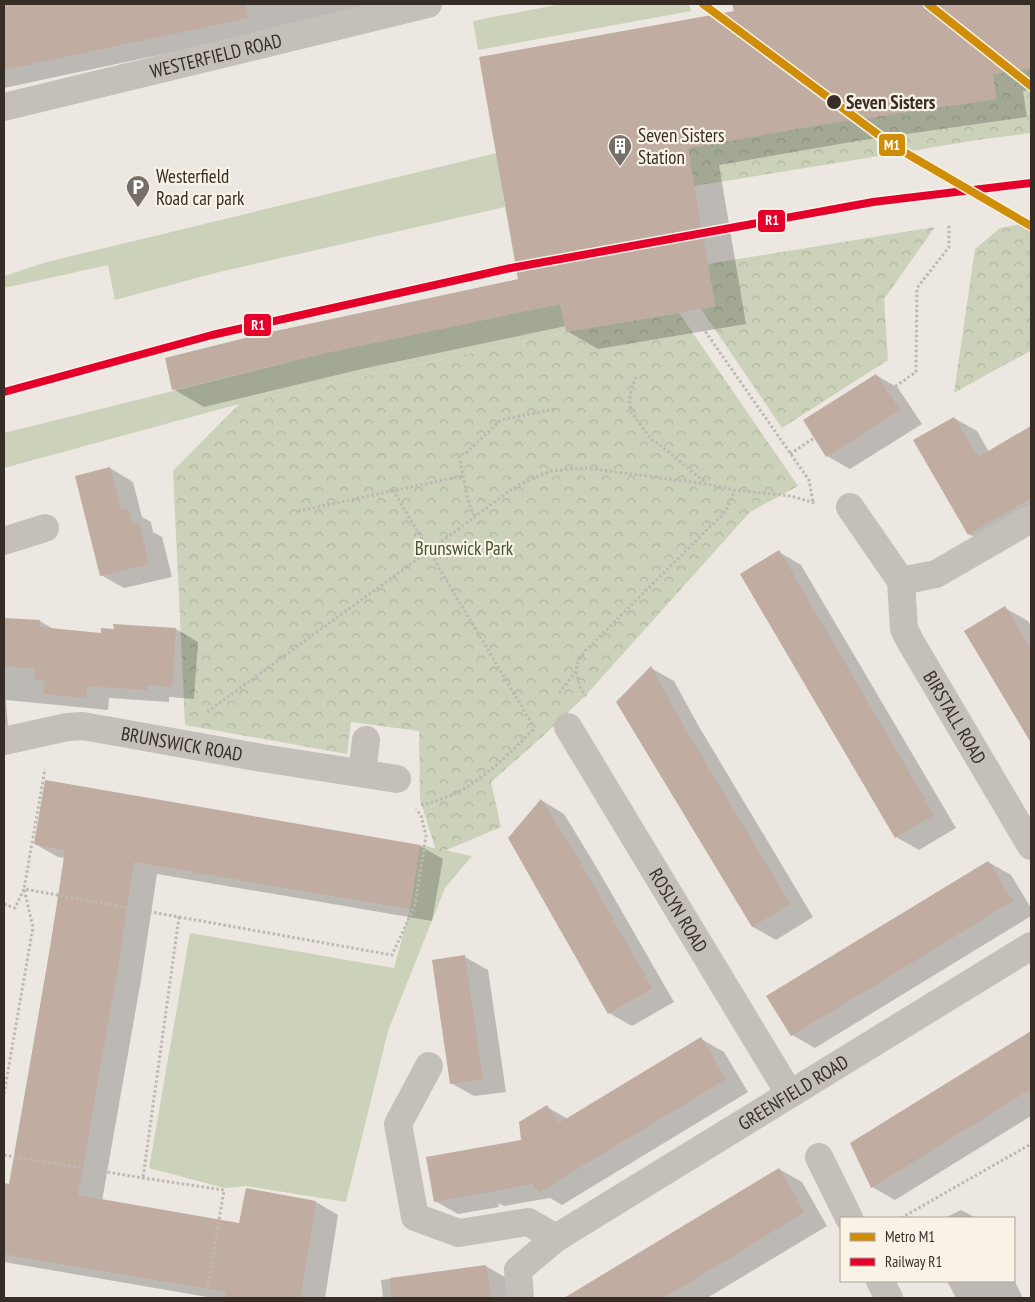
<svg xmlns="http://www.w3.org/2000/svg" width="1035" height="1302" font-family="'PT Sans Narrow',sans-serif">
  <defs>
    <pattern id="forest-crowns" width="20" height="18" patternUnits="userSpaceOnUse" patternTransform="scale(1.25)"><rect width="20" height="18" fill="#ccd2ba"/><path d="M2 6a3 3 0 1 1 6 0M12 15a3 3 0 1 1 6 0" fill="none" stroke="#b0b5a0"/></pattern>
  </defs>
  <rect width="100%" height="100%" fill="#ece7e0"/>
  <g fill="#ccd2ba">
    <path d="M561,4H689L691,11L478,50L473,21Z"/>
    <path d="M497,153L505,207L215,273L115,300L108,265L4,288V276L47,262Z"/>
    <path d="M560,304L566,332L239,404L4,468V433L330,352Z"/>
    <path d="M420,845L472,856L445,888L388,1031L346,1202L246,1186L225,1188L149,1168L190,933L394,968L410,909Z"/>
  </g>
  <g fill="url(#forest-crowns)">
    <path d="M1031,68V133L984,139L694,186L688,148L825,124L996,99L993,74Z"/>
    <path d="M1031,222V351L1002,366L954,393L975,249L1000,228Z"/>
    <path d="M935,227L884,299L888,360L782,428L701,309L715,306L708,264Z"/>
    <path d="M679,313L798,486L750,512L586,695L541,738L491,782L501,827L437,854L420,799L419,731L351,722L347,754L185,725L173,471L239,404L566,332Z"/>
  </g>
  <g fill="#0003">
    <path d="M4,4H398L4,88Z"/>
    <path d="M733,4H1031V90L1023,91L1027,117L857,141L719,165L746,324L598,349L567,331L566,326L362,369L204,407L173,389L519,280L735,12Z"/>
    <path d="M876,375L898,388L922,424L850,469L827,456Z"/>
    <path d="M954,418L977,431L989,452L1031,428V508L992,547L969,534Z"/>
    <path d="M110,468L133,482L142,517L151,522L153,532L162,537L172,577L124,588L101,575Z"/>
    <path d="M779,552L801,565L956,828L919,850L896,837Z"/>
    <path d="M1005,608L1028,621L1031,626V741L966,631Z"/>
    <path d="M4,619L40,621L55,630L102,634L176,629L198,642L194,699L169,697V702L109,698L108,710L6,700L9,742H4Z"/>
    <path d="M651,668L674,681L698,725L813,917L776,940L753,927L617,702Z"/>
    <path d="M46,781L420,846L443,859L432,921L157,874L141,980L102,1201L240,1225L316,1202L338,1215L325,1298H213L4,1262V1185L10,1186L65,858L58,857L35,844Z"/>
    <path d="M541,800L564,814L594,863L674,1002L632,1026L609,1013Z"/>
    <path d="M988,862L1011,875L1031,908V916L815,1048L792,1035Z"/>
    <path d="M465,957L488,970L506,1092L474,1096L451,1083Z"/>
    <path d="M1031,1033V1116L895,1200L872,1187L852,1144Z"/>
    <path d="M701,1039L724,1052L748,1092L562,1205L550,1198L504,1206L498,1203L499,1207L458,1214L435,1201L523,1141L547,1107L568,1119Z"/>
    <path d="M779,1169L802,1182L827,1226L707,1298H567Z"/>
    <path d="M961,1210L976,1218H945Z"/>
    <path d="M486,1266L528,1291L529,1298H383L381,1280Z"/>
    <path d="M1014,1280L1023,1298H956L947,1281Z"/>
  </g>
  <g fill="#c0aca1">
    <path d="M4,4H246L248,18L4,70Z"/>
    <path d="M732,4H1031V68L993,74L996,99L825,124L688,148L715,306L566,332L560,304L330,352L172,390L165,358L257,335L518,279L479,57L734,11Z"/>
    <path d="M876,374L900,410L826,457L803,420Z"/>
    <path d="M954,417L978,457L1031,426V498L968,535L913,440Z"/>
    <path d="M110,467L121,510L128,508L132,524L139,522L149,564L100,576L75,476Z"/>
    <path d="M779,550L934,815L895,838L740,574Z"/>
    <path d="M1005,606L1031,650V743L964,631Z"/>
    <path d="M4,618L40,620L39,627L101,633V628L114,629L113,624L176,628L172,687L147,685V690L87,686L86,698L44,694L45,680L34,679L35,669L4,666Z"/>
    <path d="M651,666L675,711L790,904L752,927L616,702Z"/>
    <path d="M45,780L420,845L410,909L134,862L118,966L78,1195L239,1223L246,1188L316,1201L300,1298H225L226,1292L4,1254V1183L9,1184L50,949L65,850L34,844Z"/>
    <path d="M541,799L572,848L652,988L608,1014L508,838Z"/>
    <path d="M988,861L1013,901L791,1036L766,996Z"/>
    <path d="M465,955L483,1079L450,1084L432,960Z"/>
    <path d="M1031,1031V1089L871,1188L850,1143Z"/>
    <path d="M701,1037L726,1079L538,1193L533,1184L434,1202L426,1157L521,1140L519,1122L547,1105L559,1123Z"/>
    <path d="M779,1168L804,1212L712,1269L663,1298H564Z"/>
    <path d="M486,1265L491,1298H391L390,1278Z"/>
  </g>
  <g fill="none" stroke-linecap="round" stroke-linejoin="round">
    <g stroke="#beb8b2" stroke-width="3" stroke-dasharray="2.5 2.5" stroke-linecap="butt">
      <path d="M691,311L809,480L813,502"/>
      <path d="M636,377C631,389 627,401 632,413L651,439L660,445L706,483"/>
      <path d="M887,392L916,372L917,288L949,247V225"/>
      <path d="M790,454L814,438"/>
      <path d="M393,490L532,724"/>
      <path d="M298,511L463,476"/>
      <path d="M475,516L469,504L459,456L467,452L501,420L554,409"/>
      <path d="M576,672L580,687L586,696"/>
      <path d="M559,693L576,671L578,662L585,651L721,516L727,508L735,490"/>
      <path d="M207,712L430,550L516,486L550,471L585,468L707,484L735,490L791,496L815,503"/>
      <path d="M421,805C468,796 501,762 534,729"/>
      <path d="M4,904L15,908L24,889L179,917L143,1178"/>
      <path d="M179,917L392,955L415,905L426,836L421,815L416,809"/>
      <path d="M4,1094L33,927L24,889L45,769"/>
      <path d="M4,1155L143,1178L224,1190L206,1298"/>
      <path d="M901,1218L1031,1144"/>
    </g>
    <g stroke="#c5bfb9" stroke-width="28">
      <path id="s1" d="M4,107L428,4"/>
      <path id="s2" d="M850,507L901,581L904,629L910,641L1031,846"/>
      <path d="M4,541L45,528"/>
      <path d="M901,581L936,574L1031,519"/>
      <path id="s3" d="M568,727L789,1093"/>
      <path id="s4" d="M4,741L67,727L83,726L262,758L397,779"/>
      <path d="M362,773L366,740"/>
      <path d="M429,1066L398,1124L415,1217L459,1233L528,1222L556,1238"/>
      <path d="M819,1157L849,1218"/>
      <path d="M880,1281L889,1298"/>
      <path id="s5" d="M520,1298L518,1270L556,1238L1031,946"/>
    </g>
    <g stroke="#f9f2e7" stroke-width="11">
      <path id="rail-1" d="M4,392L212,335L511,268L873,202L1031,183"/>
    </g>
    <use href="#rail-1" stroke="#e4002b" stroke-width="8"/>
    <g stroke="#f9f2e7" stroke-width="11">
      <g id="metro-1">
        <path d="M703,4L892,145L1031,226"/>
        <path d="M928,4L1031,86"/>
      </g>
    </g>
    <use href="#metro-1" stroke="#d08e08" stroke-width="8"/>
  </g>
  <defs>
    <g id="building-pin" transform="scale(1.25)"><path d="M0 17L-7.5 6A9.5 9.5 0 1 1 7.5 6Z" fill="#766e68" stroke="#f9f2e7"/><path d="M-4-6H4V6H1V3H-1V6H-4ZM-2.5-4.3h1.7v1.8h-1.7ZM.8-4.3h1.7v1.8H.8ZM-2.5-1h1.7V.8h-1.7ZM.8-1h1.7V.8H.8Z" fill="#fff"/></g>
    <g id="parking-pin" transform="scale(1.25)"><path d="M0 17L-7.5 6A9.5 9.5 0 1 1 7.5 6Z" fill="#766e68" stroke="#f9f2e7"/><path d="M-3.5-5.5H1a3.5 3.5 0 0 1 0 7H-1V5.5H-3.5ZM-1-3.4V-.6H.8a1.4 1.4 0 0 0 0-2.8Z" fill="#fff"/></g>
  </defs>
  <g fill-rule="evenodd">
    <use href="#building-pin" x="620" y="146"/>
    <use href="#parking-pin" x="138" y="187"/>
  </g>
  <circle fill="#362d27" stroke="#f9f2e7" stroke-width="2" cx="834" cy="102" r="8"/>
  <g text-anchor="middle" stroke-width="4.5" stroke-linejoin="round" paint-order="stroke">
    <g font-size="19" fill="#362d27" stroke="#f9f2e7">
      <text dy="7" stroke="none"><textPath href="#s1" startOffset="218">WESTERFIELD ROAD</textPath></text>
      <text dy="7" stroke="none"><textPath href="#s2" startOffset="240">BIRSTALL ROAD</textPath></text>
      <text dy="7" stroke="none"><textPath href="#s4" startOffset="181">BRUNSWICK ROAD</textPath></text>
      <text dy="7" stroke="none"><textPath href="#s3" startOffset="214">ROSLYN ROAD</textPath></text>
      <text dy="7" stroke="none"><textPath href="#s5" startOffset="356">GREENFIELD ROAD</textPath></text>
    </g>
    <g font-size="19" font-weight="bold" fill="#362d27" stroke="#f9f2e7" text-anchor="start">
      <text x="846" y="109">Seven Sisters</text>
    </g>
    <g font-size="19" fill="#362d27" stroke="#f9f2e7" text-anchor="start">
      <text x="638" y="142">Seven Sisters<tspan x="638" dy="22">Station</tspan></text>
      <text x="156" y="183">Westerfield<tspan x="156" dy="22">Road car park</tspan></text>
    </g>
    <g font-size="19" fill="#43552b" stroke="#f9f2e7">
      <text x="464" y="555">Brunswick Park</text>
    </g>
  </g>
  <g stroke="#f9f2e7" stroke-width="2">
    <rect x="878" y="133" width="28" height="24" rx="5" fill="#d08e08"/>
    <rect x="757" y="209" width="29" height="24" rx="5" fill="#e4002b"/>
    <rect x="243" y="313" width="29" height="24" rx="5" fill="#e4002b"/>
  </g>
  <g font-size="14" text-anchor="middle" font-weight="bold" fill="#fff">
    <text x="892" y="150">M1</text>
    <text x="772" y="225">R1</text>
    <text x="258" y="330">R1</text>
  </g>
  <rect width="1035" height="1302" fill="none" stroke="#362d27" stroke-width="10"/>
  <rect x="840" y="1217" width="175" height="65" fill="#f9f2e7" stroke="#aba39a"/>
  <rect x="850" y="1233" width="25" height="8" fill="#d08e08" stroke="#aba39a"/>
  <text x="885" y="1242" font-size="15" fill="#362d27">Metro M1</text>
  <rect x="850" y="1258" width="25" height="8" fill="#e4002b" stroke="#aba39a"/>
  <text x="885" y="1267" font-size="15" fill="#362d27">Railway R1</text>
</svg>
